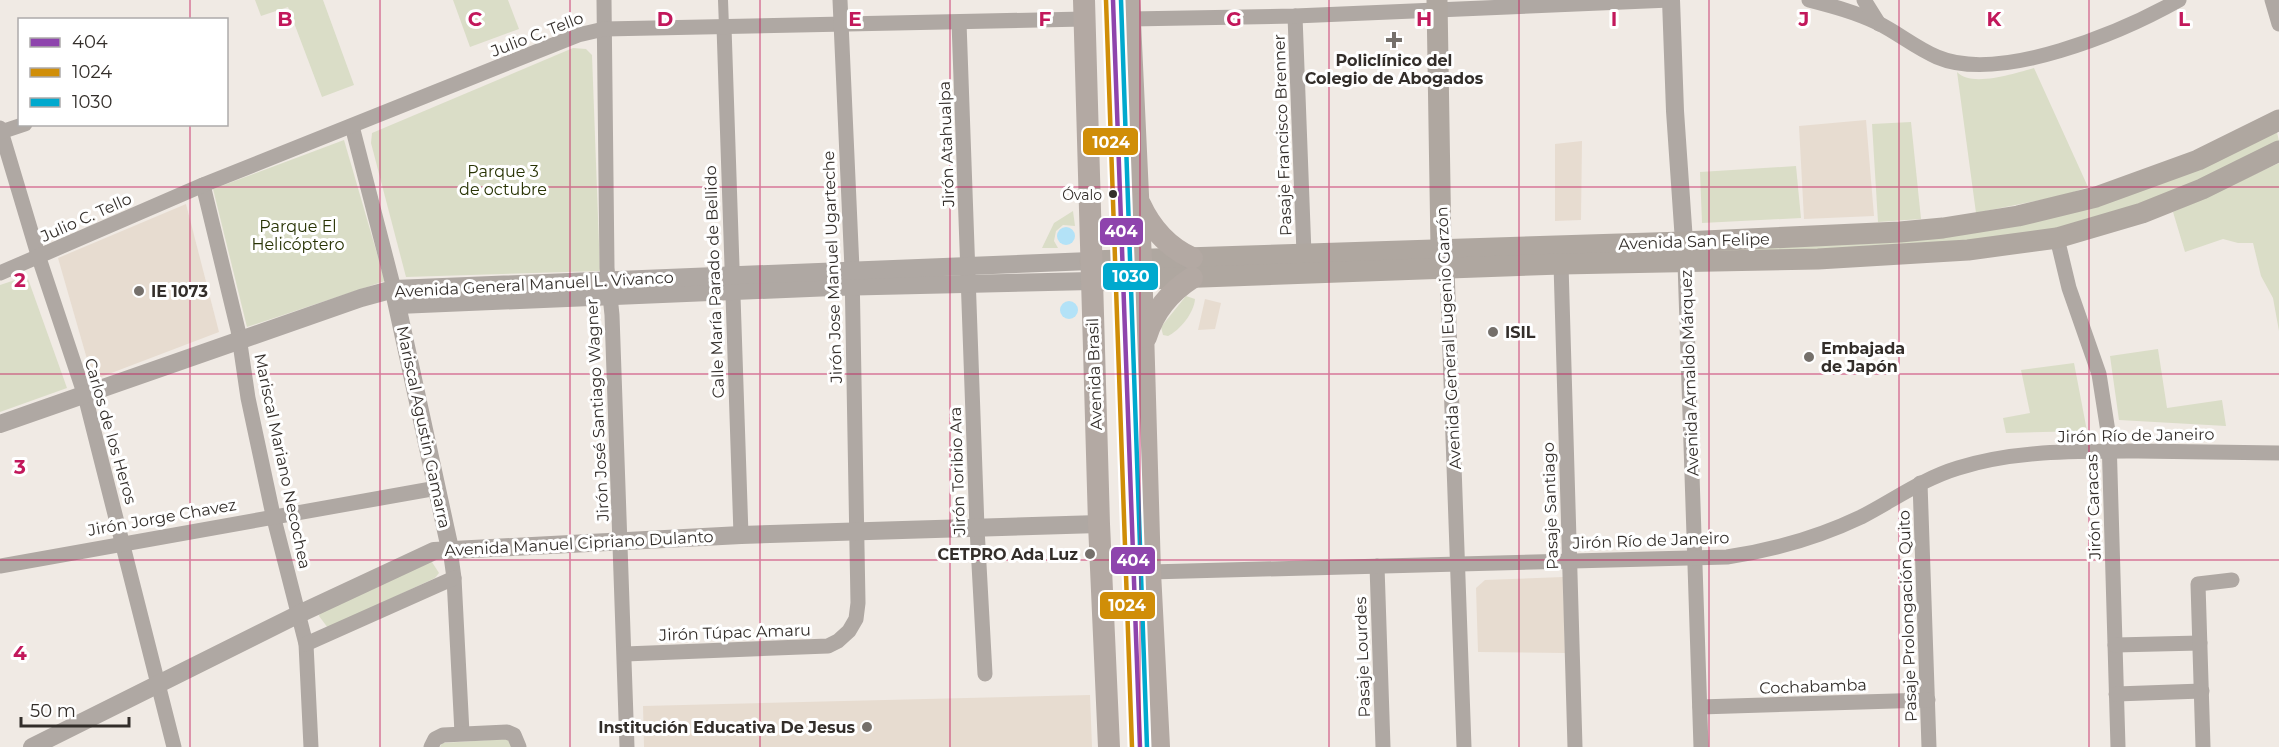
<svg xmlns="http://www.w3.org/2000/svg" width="2279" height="747" font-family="Montserrat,sans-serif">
  <rect width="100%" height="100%" fill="#f0eae4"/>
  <g fill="#e7dcd0">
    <path d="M1866,120L1874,216L1804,219L1799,126Z"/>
    <path d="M1582,141L1581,220L1555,221V144Z"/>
    <path d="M186,204L219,332L93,380L58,258Z"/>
    <path d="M1205,299L1221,303L1215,329L1198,330Z"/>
    <path d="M1563,577L1565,653L1478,652L1476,588L1485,580Z"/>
    <path d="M1090,695L1092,747H644L643,706Z"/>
  </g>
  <g fill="#daddc7">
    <path d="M255,0H323L354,85L322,97L288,7L261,16Z"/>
    <path d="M453,0H508L519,29L470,47Z"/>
    <path d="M573,48L586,49L592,55L600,271L406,277L371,143L372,133Z"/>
    <path d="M2034,68L2088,187L2065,195L1976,213L1957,72C1971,88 2016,73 2034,68Z"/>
    <path d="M1911,122L1921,219L1878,222L1872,124Z"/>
    <path d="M2275,124L2279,141L2164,197L2055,230L1935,246L1706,252L2039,216Z"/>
    <path d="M344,140L385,281L247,327L213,189Z"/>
    <path d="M2279,163V331L2273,298L2261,276L2253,243H2238L2223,239L2185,252L2173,212Z"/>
    <path d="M1796,166L1801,218L1702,223L1700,172Z"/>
    <path d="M1073,211L1075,226L1063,225L1056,231L1054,241L1058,248H1042L1054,223Z"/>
    <path d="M27,276L67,388L0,412V285Z"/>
    <path d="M1186,296L1195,299C1194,313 1180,330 1168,336L1163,335L1161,327Z"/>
    <path d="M2158,349L2167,408L2222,400L2226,426L2119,420L2110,356Z"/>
    <path d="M2074,363L2087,431L2006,433L2003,418L2030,413L2021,370Z"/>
    <path d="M430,559L439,573L435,578L328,628L319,616L321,610Z"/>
    <path d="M507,739L513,747H440L442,743Z"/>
  </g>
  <g fill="#b3e2f7">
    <circle cx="1066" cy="236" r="9"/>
    <circle cx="1069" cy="310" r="9"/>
  </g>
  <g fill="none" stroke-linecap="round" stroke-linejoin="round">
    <path stroke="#afa8a3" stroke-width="10" d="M723,0L724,27"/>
    <g stroke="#afa8a3" stroke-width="15">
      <path d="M604,0L607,268L612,315L627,747"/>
      <path d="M1809,0C1832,6 1855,12 1878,23C1898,33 1916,48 1937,57C2000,84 2122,32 2179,0"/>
      <path d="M1864,0L1879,24"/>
      <path d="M2272,0L2279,24"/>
      <path d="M1295,16L1304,254"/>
      <path d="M1130,19L1295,16L1670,0"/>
      <path d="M959,22L977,528L985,674"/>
      <path d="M724,27L741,535"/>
      <path d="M352,126L394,289"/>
      <path d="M0,128L39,258L85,396L174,747"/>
      <path d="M1,132L25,124"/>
      <path d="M203,185L238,330L248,398L273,515L306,644L311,747"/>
      <path d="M2057,238L2069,288L2099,374L2109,438L2118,747"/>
      <path d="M1685,263L1701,747"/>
      <path d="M1561,264L1575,747"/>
      <path d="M1447,269L1464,747"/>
      <path d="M0,273L203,185L578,35L604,29L1084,19"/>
      <path d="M1920,483L1929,747"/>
      <path d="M450,549L454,578L462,733"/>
      <path d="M0,566L437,488"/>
      <path d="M1377,566L1383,747"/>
      <path d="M1150,572L1727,557C1774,550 1817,538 1861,517C1894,500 1922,479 1958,468C2015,450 2079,451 2138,451C2185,452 2232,452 2279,453"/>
      <path d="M306,644L454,578"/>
      <path d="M2115,645L2200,643"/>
      <path d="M625,654L828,646L838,641L849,631L856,619L858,603L852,269L840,0"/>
      <path d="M2116,694L2202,691"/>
      <path d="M1700,707L1928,700"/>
      <path d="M431,747L435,739L443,735L507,732L514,735L519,747"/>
      <path d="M2203,747L2198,584L2232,580"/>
    </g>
    <g stroke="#afa8a3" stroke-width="18">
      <path d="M1671,0L1675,111L1685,256"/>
      <path d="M395,296L450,549"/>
      <path d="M398,305L833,287L1091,281"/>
      <path d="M0,424L361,298L394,289L1090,261"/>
      <path d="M32,747L299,614L434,551L741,535L1099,524"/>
    </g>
    <g stroke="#afa7a0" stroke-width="21">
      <path d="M1437,0L1441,249L1445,263"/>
      <path d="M1090,261L1683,242L1900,232L1943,228L2018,216L2096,197L2198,160L2279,120"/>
      <path d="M1091,281L1561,264L1818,259L1968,250L2057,238L2142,213L2202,189L2279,151"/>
    </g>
    <g stroke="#b3a9a3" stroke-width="22">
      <path d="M1084,0L1099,524L1109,747"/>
      <path d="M1129,0L1141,260L1150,572L1159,747"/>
      <path d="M1140,204C1151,228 1168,247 1192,258"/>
      <path d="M1146,337C1154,311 1170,292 1192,278"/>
    </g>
    <g stroke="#fff" stroke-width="9">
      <path id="bus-1" d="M1113,0L1140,747"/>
    </g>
    <g stroke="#fff" stroke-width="9">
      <path id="bus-2" d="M1106,0L1132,747"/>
    </g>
    <g stroke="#fff" stroke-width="9">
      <path id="bus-3" d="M1121,0L1147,747"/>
    </g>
    <use href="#bus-1" stroke="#8e44ad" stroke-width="4.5"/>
    <use href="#bus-2" stroke="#d08e08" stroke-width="4.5"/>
    <use href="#bus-3" stroke="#00a9ce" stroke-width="4.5"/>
  </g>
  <path fill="none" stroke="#c2185b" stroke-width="1.5" stroke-opacity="0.55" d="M190,0V20M380,0V747M570,0V747M760,0V747M950,0V747M1140,0V747M1329,0V747M1519,0V747M1709,0V747M1899,0V747M2089,0V747M190,124V747M0,187H2279M0,374H2279M0,560H2279"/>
  <g fill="#75706b" stroke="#fff" stroke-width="2">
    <path d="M1391 31h6v6h6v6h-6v6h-6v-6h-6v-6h6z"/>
    <circle cx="139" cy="291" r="6"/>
    <circle cx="1493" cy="332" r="6"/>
    <circle cx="1809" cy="357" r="6"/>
    <circle cx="1090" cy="554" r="6"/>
    <circle cx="867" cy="727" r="6"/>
  </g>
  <circle fill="#332e2a" stroke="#fff" stroke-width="2" cx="1113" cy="194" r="5"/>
  <g text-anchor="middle" stroke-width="6" stroke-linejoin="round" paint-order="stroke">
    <g font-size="14" fill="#332e2a" stroke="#fff" text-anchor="end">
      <text x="1102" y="200">Óvalo</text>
    </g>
    <g font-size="16" fill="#332e2a" stroke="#fff">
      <text transform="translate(537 34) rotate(-21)" y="6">Julio C. Tello</text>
      <text transform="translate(1282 135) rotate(-92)" y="6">Pasaje Francisco Brenner</text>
      <text transform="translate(946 144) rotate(-92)" y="6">Jirón Atahualpa</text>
      <text transform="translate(86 217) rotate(-24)" y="6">Julio C. Tello</text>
      <text transform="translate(1694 241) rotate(-2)" y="6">Avenida San Felipe</text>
      <text transform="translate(832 267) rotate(-92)" y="6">Jirón Jose Manuel Ugarteche</text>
      <text transform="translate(714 282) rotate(-92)" y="6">Calle María Parado de Bellido</text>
      <text transform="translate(534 284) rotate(-3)" y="6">Avenida General Manuel L. Vivanco</text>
      <text transform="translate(1448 338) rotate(-93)" y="6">Avenida General Eugenio Garzón</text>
      <text transform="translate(1689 373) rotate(-92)" y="6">Avenida Arnaldo Márquez</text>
      <text transform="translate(1094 374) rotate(-92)" y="6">Avenida Brasil</text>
      <text transform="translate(597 410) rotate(-93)" y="6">Jirón José Santiago Wagner</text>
      <text transform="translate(424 427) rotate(78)" y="6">Mariscal Agustin Gamarra</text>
      <text transform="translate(111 431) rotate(74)" y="6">Carlos de los Heros</text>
      <text transform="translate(2136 435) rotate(-1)" y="6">Jirón Río de Janeiro</text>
      <text transform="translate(283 461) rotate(78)" y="6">Mariscal Mariano Necochea</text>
      <text transform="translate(957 471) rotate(-92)" y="6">Jirón Toribio Ara</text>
      <text transform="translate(1550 506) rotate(-92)" y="6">Pasaje Santiago</text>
      <text transform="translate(2093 507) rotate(-92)" y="6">Jirón Caracas</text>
      <text transform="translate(162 517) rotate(-10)" y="6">Jirón Jorge Chavez</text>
      <text transform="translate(1651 540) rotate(-2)" y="6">Jirón Río de Janeiro</text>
      <text transform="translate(579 543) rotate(-3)" y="6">Avenida Manuel Cipriano Dulanto</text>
      <text transform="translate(1907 616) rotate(-92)" y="6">Pasaje Prolongación Quito</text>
      <text transform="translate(735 632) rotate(-2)" y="6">Jirón Túpac Amaru</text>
      <text transform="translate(1362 657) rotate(-92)" y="6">Pasaje Lourdes</text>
      <text transform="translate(1813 686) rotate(-2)" y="6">Cochabamba</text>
    </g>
    <g font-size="16" font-weight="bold" fill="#332e2a" stroke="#fff" text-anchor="start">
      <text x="1394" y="66" text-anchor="middle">Policlínico del<tspan x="1394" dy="18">Colegio de Abogados</tspan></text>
      <text x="151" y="297">IE 1073</text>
      <text x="1505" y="338">ISIL</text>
      <text x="1821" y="354">Embajada<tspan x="1821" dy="18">de Japón</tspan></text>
      <text x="1078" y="560" text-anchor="end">CETPRO Ada Luz</text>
      <text x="855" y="733" text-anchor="end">Institución Educativa De Jesus</text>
    </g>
    <g font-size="16" fill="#283304" stroke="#fff">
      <text x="503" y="177">Parque 3<tspan x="503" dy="18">de octubre</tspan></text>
      <text x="298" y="232">Parque El<tspan x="298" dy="18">Helicóptero</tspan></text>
    </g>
  </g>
  <g font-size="20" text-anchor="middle" font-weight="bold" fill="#c2185b" stroke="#fff" stroke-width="6" stroke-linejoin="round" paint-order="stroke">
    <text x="285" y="26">B</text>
    <text x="475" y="26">C</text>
    <text x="665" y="26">D</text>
    <text x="855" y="26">E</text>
    <text x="1045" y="26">F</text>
    <text x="1234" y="26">G</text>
    <text x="1424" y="26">H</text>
    <text x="1614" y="26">I</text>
    <text x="1804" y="26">J</text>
    <text x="1994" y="26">K</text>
    <text x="2184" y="26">L</text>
    <text x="20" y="287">2</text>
    <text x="20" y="474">3</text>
    <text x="20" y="660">4</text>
  </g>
  <g stroke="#fff" stroke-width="2">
    <rect x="1082" y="127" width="57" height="29" rx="6" fill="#d08e08"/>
    <rect x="1099" y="217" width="45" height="29" rx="6" fill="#8e44ad"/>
    <rect x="1102" y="262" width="57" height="29" rx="6" fill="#00a9ce"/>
    <rect x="1110" y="546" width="46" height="29" rx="6" fill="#8e44ad"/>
    <rect x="1099" y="591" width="57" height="29" rx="6" fill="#d08e08"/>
  </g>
  <g font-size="16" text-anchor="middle" font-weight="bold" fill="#fff">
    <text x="1111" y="148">1024</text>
    <text x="1121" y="237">404</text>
    <text x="1131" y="282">1030</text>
    <text x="1133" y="566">404</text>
    <text x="1127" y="611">1024</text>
  </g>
  <rect x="18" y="18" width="210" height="108" fill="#ffffff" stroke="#adabaa" stroke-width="1.5"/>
  <rect x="30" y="38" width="30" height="9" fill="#8e44ad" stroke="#adabaa" stroke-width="1.5"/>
  <text x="72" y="48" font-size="18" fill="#332e2a">404</text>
  <rect x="30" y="68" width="30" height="9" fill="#d08e08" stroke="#adabaa" stroke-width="1.5"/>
  <text x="72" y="78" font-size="18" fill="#332e2a">1024</text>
  <rect x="30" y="98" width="30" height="9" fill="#00a9ce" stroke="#adabaa" stroke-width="1.5"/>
  <text x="72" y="108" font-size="18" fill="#332e2a">1030</text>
  <path d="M21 717v9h108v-9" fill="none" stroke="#332e2a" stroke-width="3"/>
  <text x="30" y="717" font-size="18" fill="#332e2a" stroke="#ffffff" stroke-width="4.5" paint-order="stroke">50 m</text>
</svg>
